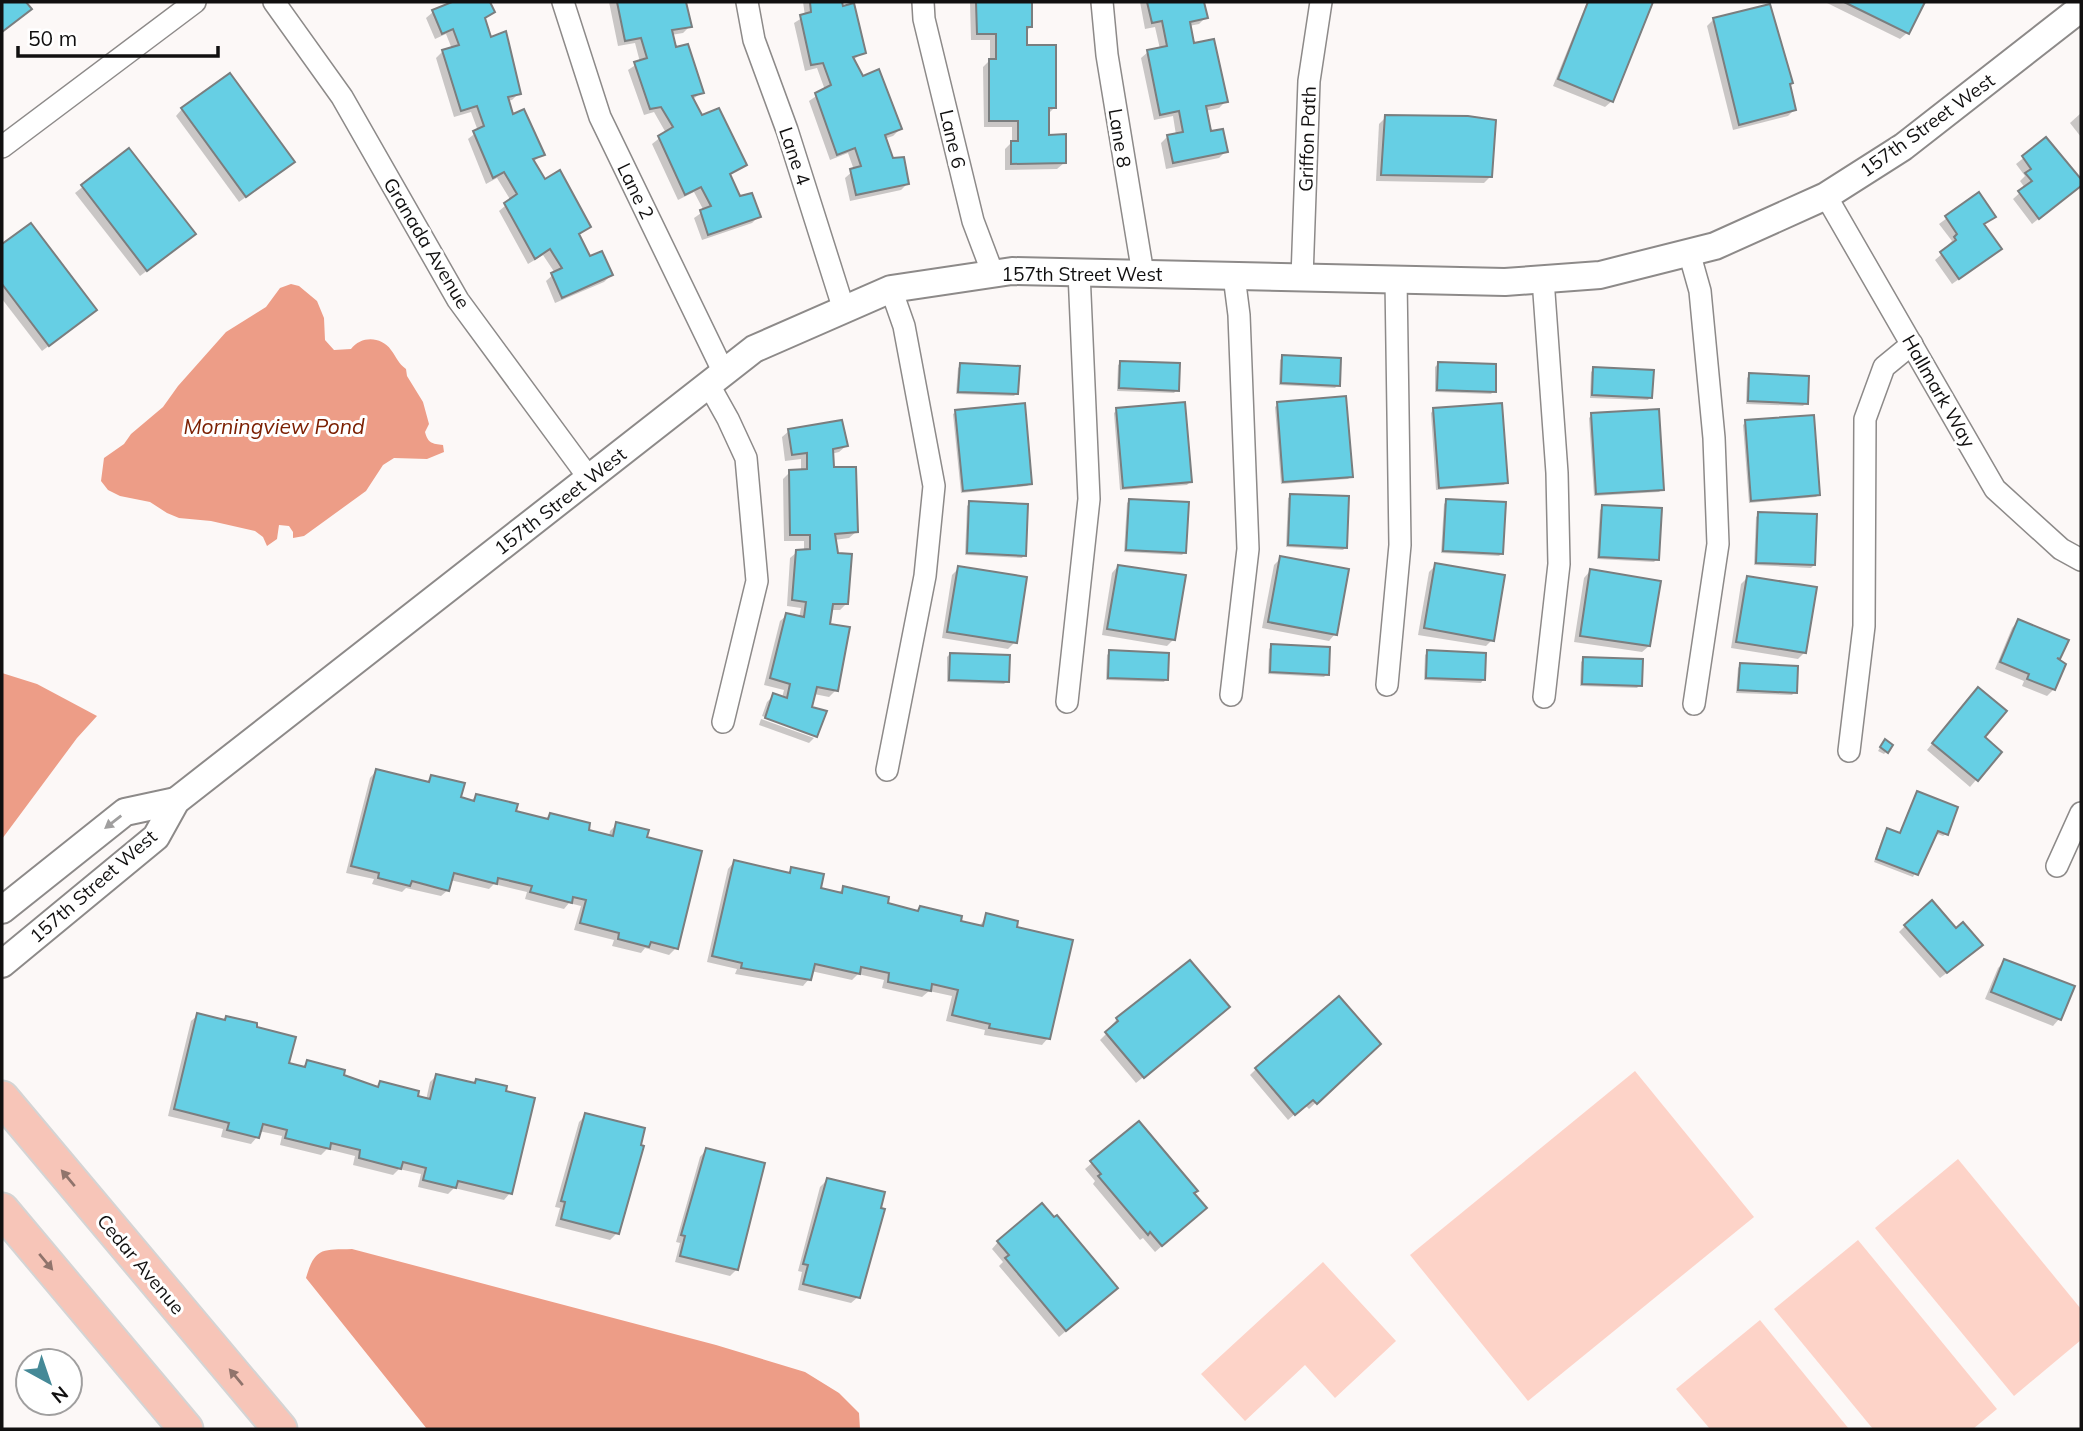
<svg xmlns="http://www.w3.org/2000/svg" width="2083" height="1431" font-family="Mulish,sans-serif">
  <rect width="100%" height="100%" fill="#fcf8f7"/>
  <g fill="#fdd3c8">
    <path d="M1635,1071L1754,1217L1528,1401L1410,1255Z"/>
    <path d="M1958,1159L2081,1309V1340L2014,1396L1875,1228Z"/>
    <path d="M1858,1240L1997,1409L1973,1429H1873L1774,1309Z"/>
    <path d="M1323,1262L1396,1341L1335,1398L1305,1365L1245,1421L1201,1374Z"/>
    <path d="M1760,1320L1849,1429H1710L1676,1389Z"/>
  </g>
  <g fill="#ed9d87">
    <path d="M291,284L299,286L317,301L324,318L325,340L334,350L351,349C361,336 381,336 391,350C397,358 398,363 406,369L407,376L423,402L429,424L425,432C428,443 432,444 443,445L444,452L427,459L394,458L383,465L366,491L304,536L293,538V532L289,526L279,525L277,539L267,546L263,537L255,531L211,521L179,518L167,513L150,502L120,496L108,490L101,481L104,458L124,444L131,434L163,407L178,386L226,332L266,307L280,288Z"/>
    <path d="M2,673L37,684L97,716L77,738L2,839Z"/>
    <path d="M352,1249L716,1345L805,1372L839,1393L859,1413L860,1429H427L306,1278C315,1247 322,1250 352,1249Z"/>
  </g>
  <g fill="#0003">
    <path d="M456,2H488L492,12L483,20L489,39L519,93L512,100L507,101L512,116L543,154L533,162L544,181L589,227L578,236L590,258L611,275L604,282L555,303L546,281L555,273L543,255L528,264L499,211L511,201L497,178L486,184L468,139L478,131L471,112L454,117L436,58L443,51L452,49L446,34L435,39L426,18L433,12Z"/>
    <path d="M609,2H684L690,26L683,33L671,35L675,49L702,92L692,100L701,117L745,164L729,176L739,198L759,216L752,223L702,240L694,218L704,211L694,192L678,200L652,144L666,133L654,112L644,115L628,70L640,62L635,43L618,46Z"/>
    <path d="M803,2H841V8L864,52L853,60L862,78L900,129L893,136L884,139L892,160L908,183L901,190L850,201L845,178L854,170L848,153L830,160L809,101L825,90L817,68L805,71L794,23L805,16Z"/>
    <path d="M970,2H1030L1031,27L1025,32L1026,47L1054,108L1047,115V136L1064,163L1057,169L1005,170V149L1012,142V127H984L983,67L990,60V40H971Z"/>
    <path d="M1140,2H1203L1206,17L1199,24L1189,26L1193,45L1226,101L1219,108L1205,111L1210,133L1226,151L1219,158L1166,169L1161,143L1168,136L1176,135L1173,116L1154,120L1141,58L1148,52L1160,49L1155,27L1145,29Z"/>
    <path d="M1587,2H1651L1612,101L1605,107L1553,86Z"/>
    <path d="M1825,2H1922L1907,33L1900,39Z"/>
    <path d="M1714,19L1788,85L1794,110L1788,116L1733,130L1707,26Z"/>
    <path d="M182,109L286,168L239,202L176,116Z"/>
    <path d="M2081,113V137L2070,123Z"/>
    <path d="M1386,117L1491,176L1484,183L1376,181L1379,124Z"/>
    <path d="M2046,140L2081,182V185L2032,224L2013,199L2025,188L2020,181L2025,176L2016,164Z"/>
    <path d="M129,150L187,240L140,276L75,193Z"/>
    <path d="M1978,195L1993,216L1983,226L1993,255L1952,284L1935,260L1950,247L1948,245L1952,241L1939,224Z"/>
    <path d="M30,225L88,316L42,351L2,299V246Z"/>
    <path d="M1283,357L1338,385L1335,388L1279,385L1280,360Z"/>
    <path d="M1121,363L1177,390L1174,393L1117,391L1118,365Z"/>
    <path d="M1438,364L1494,391L1491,394L1435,392V367Z"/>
    <path d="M961,365L1017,393L1014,396L956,394L958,368Z"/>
    <path d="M1594,369L1650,397L1648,400L1590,398L1591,372Z"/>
    <path d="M1750,375L1806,403L1803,406L1746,404L1747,378Z"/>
    <path d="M1278,404L1351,476L1348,479L1281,484L1275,407Z"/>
    <path d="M1117,410L1190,482L1187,485L1120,490L1114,413Z"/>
    <path d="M1433,410L1506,482L1504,485L1436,490L1431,413Z"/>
    <path d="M956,412L1030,484L1027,486L961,493L953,414Z"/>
    <path d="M1592,415L1662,489L1659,492L1594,496L1589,418Z"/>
    <path d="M1746,422L1819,494L1816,497L1749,503L1743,425Z"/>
    <path d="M789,431L846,446L839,452L831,454L833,469L856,532L849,538L834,540L846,604L840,610H830L828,625L836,690L829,697L814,694L810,708L816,736L815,737V734L762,716L767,702L774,695L782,698L784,690L764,685L780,621L787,615L799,618L801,608L787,606L790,558L797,552L804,551V541H784L783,479L790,472L801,471V459L785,461L782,437Z"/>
    <path d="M1291,496L1346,547L1343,550L1286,547L1288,498Z"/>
    <path d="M1130,500L1185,552L1182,555L1124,552L1127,503Z"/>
    <path d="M1447,501L1502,553L1499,556L1441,553L1444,504Z"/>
    <path d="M970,503L1024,555L1022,558L965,555L967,506Z"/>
    <path d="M1603,507L1657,559L1654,562L1597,559L1600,510Z"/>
    <path d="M1759,514L1814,565L1811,568L1754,565L1756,517Z"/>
    <path d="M1281,558L1335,634L1329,641L1262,628L1274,565Z"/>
    <path d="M1436,565L1492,640L1486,646L1418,635L1429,572Z"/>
    <path d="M1118,566L1174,639L1167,646L1102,635L1112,573Z"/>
    <path d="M959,568L1015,642L1008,649L942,638L952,575Z"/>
    <path d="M1590,571L1649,646L1642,652L1574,642L1584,578Z"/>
    <path d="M1747,578L1805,652L1798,659L1731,648L1741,584Z"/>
    <path d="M2018,621L2059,658L2056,660L2054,689L2047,696L2022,686L2024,681L1995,669L2012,628Z"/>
    <path d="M1272,646L1327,674L1324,677L1268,674L1269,649Z"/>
    <path d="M1110,652L1166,679L1164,682L1106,680L1107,655Z"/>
    <path d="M1428,652L1483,680L1481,683L1424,680L1425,655Z"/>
    <path d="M950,654L1007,681L1004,684L947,682V657Z"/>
    <path d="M1584,659L1640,685L1637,688L1580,686L1581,662Z"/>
    <path d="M1740,665L1795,692L1792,695L1736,693L1738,668Z"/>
    <path d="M1971,696L1982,737L2000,752L1970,787L1927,750Z"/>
    <path d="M761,719L814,738L809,743L759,725Z"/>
    <path d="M1882,744L1886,752L1884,754L1878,751Z"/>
    <path d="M376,771L426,783L432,777L459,799L471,801L476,796L514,812L545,820L550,815L586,831L609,837L610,831L617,824L645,838L676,948L669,955L645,948L641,953L612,946L614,940L574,930L581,906L569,903L564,909L525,899L527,892L494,884L489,889L450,880L448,890L441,896L406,888L402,892L372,884L374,879L346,873L370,778Z"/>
    <path d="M1917,793L1946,834L1943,836L1935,833L1913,877L1874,862L1884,833L1887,830L1899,835Z"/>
    <path d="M734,862L787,874L792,869L818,889L838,893L844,888L885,905L916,912L920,908L959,922L979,927L987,915L1014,929L1048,1038L1042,1045L984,1035L985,1030L946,1021L952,996L929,991L922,997L882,988L884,980L858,974L852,980L811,971L809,979L803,986L735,974L737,969L707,962L728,869Z"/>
    <path d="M1905,926L1956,931L1974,952L1940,978L1899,932Z"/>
    <path d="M2005,961L2059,1019L2053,1026L1985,999L1998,968Z"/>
    <path d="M1221,1014L1136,1083L1100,1040L1112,1028L1111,1026L1117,1019Z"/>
    <path d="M198,1015L223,1021L227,1018L255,1028L287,1064L302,1068L307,1062L376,1088L380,1083L426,1100L430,1082L436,1076L473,1085L477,1081L510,1193L504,1200L454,1188L448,1194L418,1187L421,1174L399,1169L393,1175L353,1165L355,1156L327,1149L321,1155L280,1145L282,1136L259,1131L257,1137L251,1144L221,1137L223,1129L168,1116L191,1021Z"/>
    <path d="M1379,1044L1309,1109L1305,1105L1288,1120L1250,1075L1256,1069Z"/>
    <path d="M586,1115L617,1233L610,1240L555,1226L560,1208L555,1207L579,1122Z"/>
    <path d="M706,1150L737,1269L730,1276L675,1262L680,1243L676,1242L700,1157Z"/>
    <path d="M1092,1163L1192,1193L1198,1215L1155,1252L1143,1238L1140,1240L1093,1184L1095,1181L1085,1169Z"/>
    <path d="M827,1180L858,1297L851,1303L798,1290L802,1272L798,1271L820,1187Z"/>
    <path d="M998,1242L1109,1294L1059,1337L999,1266L1003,1262L992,1249Z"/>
  </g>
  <g fill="#66cfe4" stroke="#7a7e7f" stroke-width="2">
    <path d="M2,2H26L32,9L2,32Z"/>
    <path d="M452,2H490L495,12L485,18L491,37L506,31L521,94L508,97L513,114L524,109L545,155L533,159L545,179L560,170L591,227L579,234L590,256L602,251L613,275L562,298L551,273L562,268L550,249L535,259L504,203L517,194L504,172L493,178L473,131L484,126L477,106L461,111L442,50L459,45L453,29L442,34L432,10Z"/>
    <path d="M617,2H686L692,27L672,30L676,47L688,44L704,93L692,96L702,115L719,108L747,165L730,174L740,196L752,193L761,217L708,235L700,210L711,206L701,187L685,195L658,136L673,127L661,107L650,109L634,62L647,58L641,38L625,41Z"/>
    <path d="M810,2H842L843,6L854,3L866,53L853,57L863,76L879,69L902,129L885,135L893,158L904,157L909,184L856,195L850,169L861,166L855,148L837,155L815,93L831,85L823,63L811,65L800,15L811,12Z"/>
    <path d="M976,2H1032V27H1027V45H1056V108H1049V135L1066,134V163L1011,164V141H1018V121H989V59H996V34H977Z"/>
    <path d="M1147,2H1204L1208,18L1190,22L1194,43L1214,39L1228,102L1206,106L1211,131L1223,129L1228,152L1173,163L1167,135L1183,132L1179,111L1160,115L1147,50L1167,46L1162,21L1152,23Z"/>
    <path d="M1588,2H1653L1613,102L1558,79Z"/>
    <path d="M1844,2H1925L1909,34Z"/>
    <path d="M1770,4L1793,83L1790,84L1796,110L1739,125L1713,18Z"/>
    <path d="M230,73L295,162L246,197L181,108Z"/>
    <path d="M1385,115L1468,116L1496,120L1492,177L1381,175Z"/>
    <path d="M2046,137L2081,179V186L2039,219L2018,191L2032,181L2025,173L2031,169L2022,156Z"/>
    <path d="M129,148L196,234L147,271L81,185Z"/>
    <path d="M1979,192L1996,217L1984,224L2002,249L1959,279L1940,252L1956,240L1954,237L1957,234L1945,216Z"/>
    <path d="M31,223L97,310L49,346L2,284V244Z"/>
    <path d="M1282,355L1341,358L1340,386L1281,383Z"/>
    <path d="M1120,361L1180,363L1179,391L1119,388Z"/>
    <path d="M1438,362L1496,364V392L1437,390Z"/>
    <path d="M960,363L1020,366L1018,394L958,392Z"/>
    <path d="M1593,367L1654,370L1652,398L1592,395Z"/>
    <path d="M1749,373L1809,376L1808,404L1748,401Z"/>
    <path d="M1346,396L1353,477L1283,482L1277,402Z"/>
    <path d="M1185,402L1192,482L1123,488L1116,408Z"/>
    <path d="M1025,403L1032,484L963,491L955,410Z"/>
    <path d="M1502,403L1508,483L1439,488L1433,408Z"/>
    <path d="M1659,409L1664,490L1596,494L1591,413Z"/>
    <path d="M1814,415L1820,495L1751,501L1745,420Z"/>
    <path d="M842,420L848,446L833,449L834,467H856L858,532L835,534L838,553L852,554L848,604H833L830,624L850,627L838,691L817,687L812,707L827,711L817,737L765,718L773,693L787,698L790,684L770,678L786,613L804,617L806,602L792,600L796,550L810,549V535H790L789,470L807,469V453L792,455L788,429Z"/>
    <path d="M1290,494L1349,496L1347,548L1288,545Z"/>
    <path d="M1129,499L1189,502L1186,553L1126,550Z"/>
    <path d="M1446,499L1506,502L1503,554L1443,551Z"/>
    <path d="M969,501L1028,504L1026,556L967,553Z"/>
    <path d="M1602,505L1662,508L1659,560L1599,557Z"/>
    <path d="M1758,512L1817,514L1815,565L1756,563Z"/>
    <path d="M1280,556L1349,569L1337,635L1268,622Z"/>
    <path d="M1435,563L1505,575L1494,641L1424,628Z"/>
    <path d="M1118,565L1186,575L1175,640L1107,629Z"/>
    <path d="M958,566L1027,577L1017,643L947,632Z"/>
    <path d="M1590,569L1661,581L1650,646L1580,636Z"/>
    <path d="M1747,576L1817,587L1806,653L1736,642Z"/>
    <path d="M2018,619L2069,640L2060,659L2057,658L2066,664L2055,690L2027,679L2029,674L2000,662Z"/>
    <path d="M1271,644L1330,647L1329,675L1270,672Z"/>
    <path d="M1109,650L1169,653L1168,680L1108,678Z"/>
    <path d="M1427,650L1486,653L1485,680L1426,678Z"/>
    <path d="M950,653L1010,655L1009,682L949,680Z"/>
    <path d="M1583,657L1643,659L1642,686L1582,684Z"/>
    <path d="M1740,663L1798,666L1797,693L1738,690Z"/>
    <path d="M1978,687L2007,711L1985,737L2002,752L1978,781L1932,743Z"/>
    <path d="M1885,739L1893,745L1888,753L1880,747Z"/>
    <path d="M376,769L429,782L431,775L465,783L461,797L474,801L476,794L518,804L516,811L548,819L550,813L590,823L589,830L613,836L616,822L649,830L647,837L702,851L678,949L651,942L649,947L618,939L619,933L580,923L586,900L573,897L572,903L530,892L532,886L498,878L497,884L454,873L449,891L412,881L410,886L378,878L379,873L351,866Z"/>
    <path d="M1917,791L1958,807L1948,835L1938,831L1918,875L1876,859L1887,828L1900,833Z"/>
    <path d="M734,860L790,873L791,867L824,874L821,888L842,893L843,886L889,897L888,903L918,911L920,906L962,916L961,921L983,926L986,913L1018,921L1017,927L1073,940L1050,1039L989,1028L990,1024L952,1015L958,990L932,984L931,991L888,982L889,973L861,967L860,974L815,964L811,980L741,968L742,963L712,956Z"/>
    <path d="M1932,900L1956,928L1963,922L1983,945L1947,973L1904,925Z"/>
    <path d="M2004,959L2075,986L2061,1020L1991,992Z"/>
    <path d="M1190,960L1230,1007L1144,1078L1105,1032L1118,1021L1116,1018Z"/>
    <path d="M1339,996L1381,1044L1317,1104L1313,1100L1295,1115L1255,1068Z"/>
    <path d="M197,1013L225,1020L226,1016L257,1023V1027L296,1037L289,1063L305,1067L307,1060L345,1070L344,1075L378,1087L380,1081L419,1091L418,1096L430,1099L436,1074L475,1083L476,1079L507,1086L506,1091L535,1098L512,1194L458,1181L456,1188L423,1180L426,1168L403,1162L401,1169L359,1158L360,1150L331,1143L330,1149L285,1138L287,1130L263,1124L259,1138L227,1130L229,1123L174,1109Z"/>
    <path d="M585,1113L645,1128L641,1145L644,1146L619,1234L561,1219L565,1202L561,1201Z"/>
    <path d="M1139,1121L1198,1191L1194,1193L1207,1208L1162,1246L1150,1232L1148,1235L1098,1176L1101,1174L1090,1161Z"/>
    <path d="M706,1148L765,1163L738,1270L680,1256L685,1236L681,1235Z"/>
    <path d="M827,1178L885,1192L881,1208L885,1209L860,1298L803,1284L808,1265L803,1264Z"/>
    <path d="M1042,1203L1054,1217L1057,1215L1118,1288L1066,1331L1005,1258L1009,1255L997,1241Z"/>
  </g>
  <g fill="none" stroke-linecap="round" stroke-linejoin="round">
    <g stroke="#8d8a89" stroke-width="24">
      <g id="minor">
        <path d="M274,2L342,97L458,300L589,478"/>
        <path d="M563,2L600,117L724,373"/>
        <path d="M747,2L754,40L787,130L844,310"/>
        <path d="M923,2L924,19L973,221L993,274"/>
        <path d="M1102,2L1107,55L1143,274"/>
        <path d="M2,147L195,2"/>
        <path d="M1826,196L1995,489L2061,549L2081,560"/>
        <path d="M1689,252L1700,291L1714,438L1718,544L1694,704"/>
        <path d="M1302,278L1309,81L1321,2"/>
        <path d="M1543,279L1557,473L1559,564L1544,697"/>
        <path d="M709,385L728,419L746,458L757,581L723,722"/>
        <path d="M1387,685L1400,545L1396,280"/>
        <path d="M1231,695L1248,549L1239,315L1234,276"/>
        <path d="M1067,702L1089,499L1079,272"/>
        <path d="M1849,751L1864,626L1865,419L1884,367L1912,344"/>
        <path d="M887,770L925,576L934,486L904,326L891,289"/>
        <path d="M2057,866L2081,813"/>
      </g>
    </g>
    <g stroke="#8d8a89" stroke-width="30">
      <g id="tertiary">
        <path d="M2,910L125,812L176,801"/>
        <path d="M2,964L156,837L176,801L754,349L891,289L1012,271L1505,282L1600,275L1715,246L1826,196L1903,147L2081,8"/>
      </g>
    </g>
    <g stroke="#d4d4d4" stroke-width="37">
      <g id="primary">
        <path d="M2,1098L280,1429"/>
        <path d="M2,1210L186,1429"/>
      </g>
    </g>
    <use href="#minor" stroke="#fff" stroke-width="21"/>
    <use href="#tertiary" stroke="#fff" stroke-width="26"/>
    <use href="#primary" stroke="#f7c5b8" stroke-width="33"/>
  </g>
  <defs><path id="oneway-solid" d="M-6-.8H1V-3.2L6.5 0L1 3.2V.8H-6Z" transform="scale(1.75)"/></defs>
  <use fill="#a09f9f" href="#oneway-solid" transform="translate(113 822) rotate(142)"/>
  <g fill="#90746c">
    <use href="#oneway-solid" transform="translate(68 1178) rotate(-130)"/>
    <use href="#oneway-solid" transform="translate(46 1262) rotate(50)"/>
    <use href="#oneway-solid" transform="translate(236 1377) rotate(-130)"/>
  </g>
  <g text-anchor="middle" stroke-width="6" stroke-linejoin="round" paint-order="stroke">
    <g font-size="19" fill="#111010" stroke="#fff">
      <text transform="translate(1927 125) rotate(-36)" y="7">157th Street West</text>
      <text transform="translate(1120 138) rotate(81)" y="7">Lane 8</text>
      <text transform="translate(953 139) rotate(77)" y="7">Lane 6</text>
      <text transform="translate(1307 139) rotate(-88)" y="7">Griffon Path</text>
      <text transform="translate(795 156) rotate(71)" y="7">Lane 4</text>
      <text transform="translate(636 191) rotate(64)" y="7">Lane 2</text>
      <text transform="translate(427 243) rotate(59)" y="7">Granada Avenue</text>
      <text x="1082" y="281">157th Street West</text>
      <text transform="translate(1939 391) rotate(60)" y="7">Hallmark Way</text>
      <text transform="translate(560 501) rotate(-38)" y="7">157th Street West</text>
      <text transform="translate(93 886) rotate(-41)" y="7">157th Street West</text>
      <text transform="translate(141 1264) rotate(50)" y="7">Cedar Avenue</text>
    </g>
    <g font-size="21" font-style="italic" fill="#7c2003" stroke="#fff">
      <text x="274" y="434">Morningview Pond</text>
    </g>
  </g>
  <rect width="2083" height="1431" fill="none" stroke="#111010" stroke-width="7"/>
  <g transform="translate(49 1382) rotate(140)"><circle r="33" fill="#ffffff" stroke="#a09f9f" stroke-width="2"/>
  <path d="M0-5L12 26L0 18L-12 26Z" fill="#458997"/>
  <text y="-10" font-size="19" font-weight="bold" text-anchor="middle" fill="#111010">N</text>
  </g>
  <path d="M18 46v10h200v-10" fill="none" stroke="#111010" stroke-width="3.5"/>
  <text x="28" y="46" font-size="21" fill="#111010" stroke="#ffffff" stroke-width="5" paint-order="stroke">50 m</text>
</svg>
